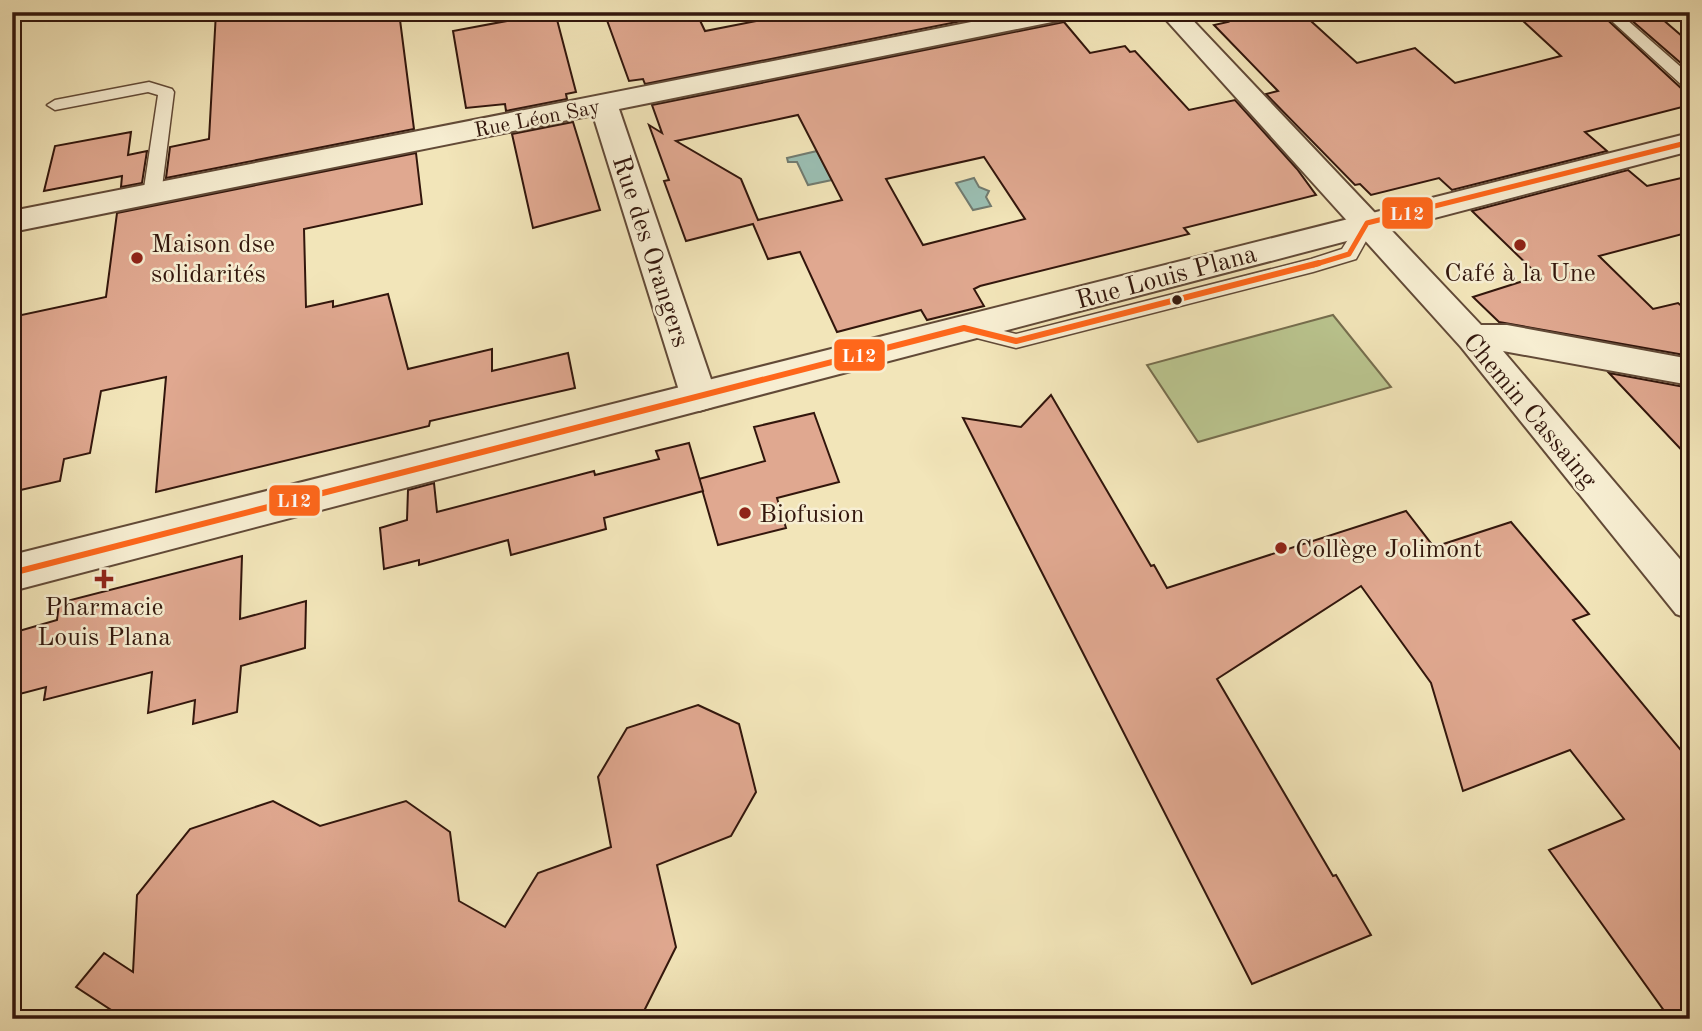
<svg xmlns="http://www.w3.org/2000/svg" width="1702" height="1031" font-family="'Old Standard TT',serif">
  <rect width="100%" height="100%" fill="#f2e5b9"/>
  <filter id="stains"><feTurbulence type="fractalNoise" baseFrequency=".00286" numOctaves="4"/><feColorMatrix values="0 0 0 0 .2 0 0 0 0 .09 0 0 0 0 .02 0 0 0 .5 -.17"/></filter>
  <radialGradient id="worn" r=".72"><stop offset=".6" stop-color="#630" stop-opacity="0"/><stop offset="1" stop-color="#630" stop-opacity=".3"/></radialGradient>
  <path fill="#bac58f" stroke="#766e4e" stroke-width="2" d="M1333,315L1391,387L1198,442L1147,365Z"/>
  <g fill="#9bbfb3" stroke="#717b70" stroke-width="2">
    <path d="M817,151L832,180L808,185L797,162H788L787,158Z"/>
    <path d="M974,178L979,187L989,191L986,197L991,206L973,210L956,183Z"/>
  </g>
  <g fill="#e0a890" stroke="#32160c" stroke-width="2" fill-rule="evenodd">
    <path d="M216,12H399L414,129L166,178L170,147L209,139Z"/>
    <path d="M555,12L576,92L566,94L567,99L506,111L505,104L466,108L453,31Z"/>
    <path d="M604,12H696L705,31L803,12H1007L645,84L643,79L629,81Z"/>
    <path d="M1219,12H1301L1357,63L1415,48L1455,83L1561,56L1523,21L1599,12L1682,89L1690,91V105L1585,132L1607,151L1452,190L1439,178L1371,195L1360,184L1355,185L1266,94L1278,91L1214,25L1228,22Z"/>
    <path d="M1622,12H1654L1690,43V71Z"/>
    <path d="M1064,22L1090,53L1125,46L1130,52L1135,51L1189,110L1235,100L1297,169L1316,195L1184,228L1189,234L980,286L974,289L984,306L927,320L921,310L837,332L800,252L768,259L753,224L686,241L664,181L669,180L649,125L662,133L652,105ZM798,115L842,200L758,220L741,179L676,141ZM984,157L1025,219L923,245L886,179Z"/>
    <path d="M573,122L600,210L533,228L512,134Z"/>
    <path d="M131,132L128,155L147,151L142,183L121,187L122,176L44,191L55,146Z"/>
    <path d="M416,153L422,204L304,229L306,307L333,301V307L388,294L408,369L492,349V371L568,353L575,388L430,421L429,426L156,492L166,377L101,391L90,453L64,459L60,481L12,492V317L106,297L117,213Z"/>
    <path d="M1628,170L1647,186L1690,176V232L1599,256L1653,309L1678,303L1690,313V356L1499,322L1473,297L1539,276L1472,211Z"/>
    <path d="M1609,373L1690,388V459Z"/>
    <path d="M1051,395L1151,566L1154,565L1167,588L1406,511L1434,547L1511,522L1589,614L1573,620L1690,761V1019H1670L1549,850L1624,819L1570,750L1463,791L1431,683L1361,586L1217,679L1333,876L1336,875L1371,935L1252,984L963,418L1021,427Z"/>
    <path d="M814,413L839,482L777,498L786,528L718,545L699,479L765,461L754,427Z"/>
    <path d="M689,443L703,491L604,518L606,529L511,555L508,540L419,565V560L384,569L380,528L407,520L408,490L434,483L437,512L594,471L595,475L659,459L656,451Z"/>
    <path d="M242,556L240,619L306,601L305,648L241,666L237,712L193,724L195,700L148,713L152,672L44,700L46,687L12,696V633L57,620L59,603Z"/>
    <path d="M698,705L739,724L756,792L731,836L657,865L676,947L640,1019H125L76,987L104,953L133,972L137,895L190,829L273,801L320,826L406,801L450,832L459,901L505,927L538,873L611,847L598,777L627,728Z"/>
  </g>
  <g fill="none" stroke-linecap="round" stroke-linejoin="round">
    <g stroke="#624a37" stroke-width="3">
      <g id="service">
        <path d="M1602,12H1618L1690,75V89L1684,87Z"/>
        <path d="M149,82L172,89L174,92L161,195L152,201L143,195L158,95L148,92L55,110L47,105L55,100Z"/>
        <path d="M1367,217L1373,219L1376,223L1356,259L1313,272L1016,348L957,333L954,328L957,323L964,321L1016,334L1311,259L1342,249L1361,219Z"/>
      </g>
    </g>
    <g stroke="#624a37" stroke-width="4">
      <g id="minor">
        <path d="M1022,12H1074L1071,17L1062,20L619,109L717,397L712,407L699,411L686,407L681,397L593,115L12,232V211Z"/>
        <path d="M1159,12H1185L1481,325H1507L1690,359V385L1503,351L1690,571V619L1676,614L1461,347Z"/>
      </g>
    </g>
    <g stroke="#624a37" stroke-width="4">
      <path id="tertiary" d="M1690,133V151L12,591V555Z"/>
    </g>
    <use href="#service" fill="#f7eed2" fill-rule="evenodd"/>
    <use href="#minor" fill="#f7eed2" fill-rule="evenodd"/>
    <use href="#tertiary" fill="#f7eed2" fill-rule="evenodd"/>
    <g stroke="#f7eed2" stroke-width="9">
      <path id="bus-1-far1" d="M1313,265L1349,254L1367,223L1690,142"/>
    </g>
    <g stroke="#f7eed2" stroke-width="11">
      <path id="bus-1" d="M12,573L964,328L1016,341L1319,263"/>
    </g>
    <use href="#bus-1-far1" stroke="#ff671b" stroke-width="5"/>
    <use href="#bus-1" stroke="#ff671b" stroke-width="6"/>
  </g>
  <g fill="#8f2418" stroke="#f7eed2" stroke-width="2.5">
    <circle cx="1520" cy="245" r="7"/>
    <circle cx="137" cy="258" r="7"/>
    <circle cx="745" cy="513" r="7"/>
    <circle cx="1281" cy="548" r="7"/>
    <path d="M100.5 568.5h7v7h7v7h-7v7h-7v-7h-7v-7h7z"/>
  </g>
  <circle fill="#32160c" stroke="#f7eed2" stroke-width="2.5" cx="1177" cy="300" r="6"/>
  <g text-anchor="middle" stroke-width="5" stroke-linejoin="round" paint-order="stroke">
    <g font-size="21" fill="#32160c" stroke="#f7eed2">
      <text transform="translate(537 118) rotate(-11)" y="7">Rue Léon Say</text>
    </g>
    <g font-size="26" fill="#32160c" stroke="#f7eed2" text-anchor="start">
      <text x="151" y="252">Maison dse<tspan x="151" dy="30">solidarités</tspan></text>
      <text x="1520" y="281" text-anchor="middle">Café à la Une</text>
      <text x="759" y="522">Biofusion</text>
      <text x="1295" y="557">Collège Jolimont</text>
      <text x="104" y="615" text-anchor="middle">Pharmacie<tspan x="104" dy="30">Louis Plana</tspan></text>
    </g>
    <g font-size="26" fill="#32160c" stroke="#f7eed2">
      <text transform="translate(652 251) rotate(72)" y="9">Rue des Orangers</text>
      <text transform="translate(1166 276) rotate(-15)" y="9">Rue Louis Plana</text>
      <text transform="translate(1531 410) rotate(50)" y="9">Chemin Cassaing</text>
    </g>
  </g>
  <g stroke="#f7eed2" stroke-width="2.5">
    <rect x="1381" y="196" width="53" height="34" rx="7" fill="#ff671b"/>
    <rect x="833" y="338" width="53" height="34" rx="7" fill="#ff671b"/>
    <rect x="268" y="484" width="53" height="33" rx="7" fill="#ff671b"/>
  </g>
  <g font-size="19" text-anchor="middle" font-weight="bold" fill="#fff">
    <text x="1407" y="220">L12</text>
    <text x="859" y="362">L12</text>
    <text x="294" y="507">L12</text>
  </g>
  <rect width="1702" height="1031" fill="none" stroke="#f2e5b9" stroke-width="42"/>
  <rect x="14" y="14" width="1674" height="1003" fill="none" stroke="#32160c" stroke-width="3.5"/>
  <rect x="21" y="21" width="1660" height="989" fill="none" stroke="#32160c" stroke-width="2"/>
  <rect width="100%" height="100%" filter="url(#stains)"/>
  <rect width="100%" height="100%" fill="url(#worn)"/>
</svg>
